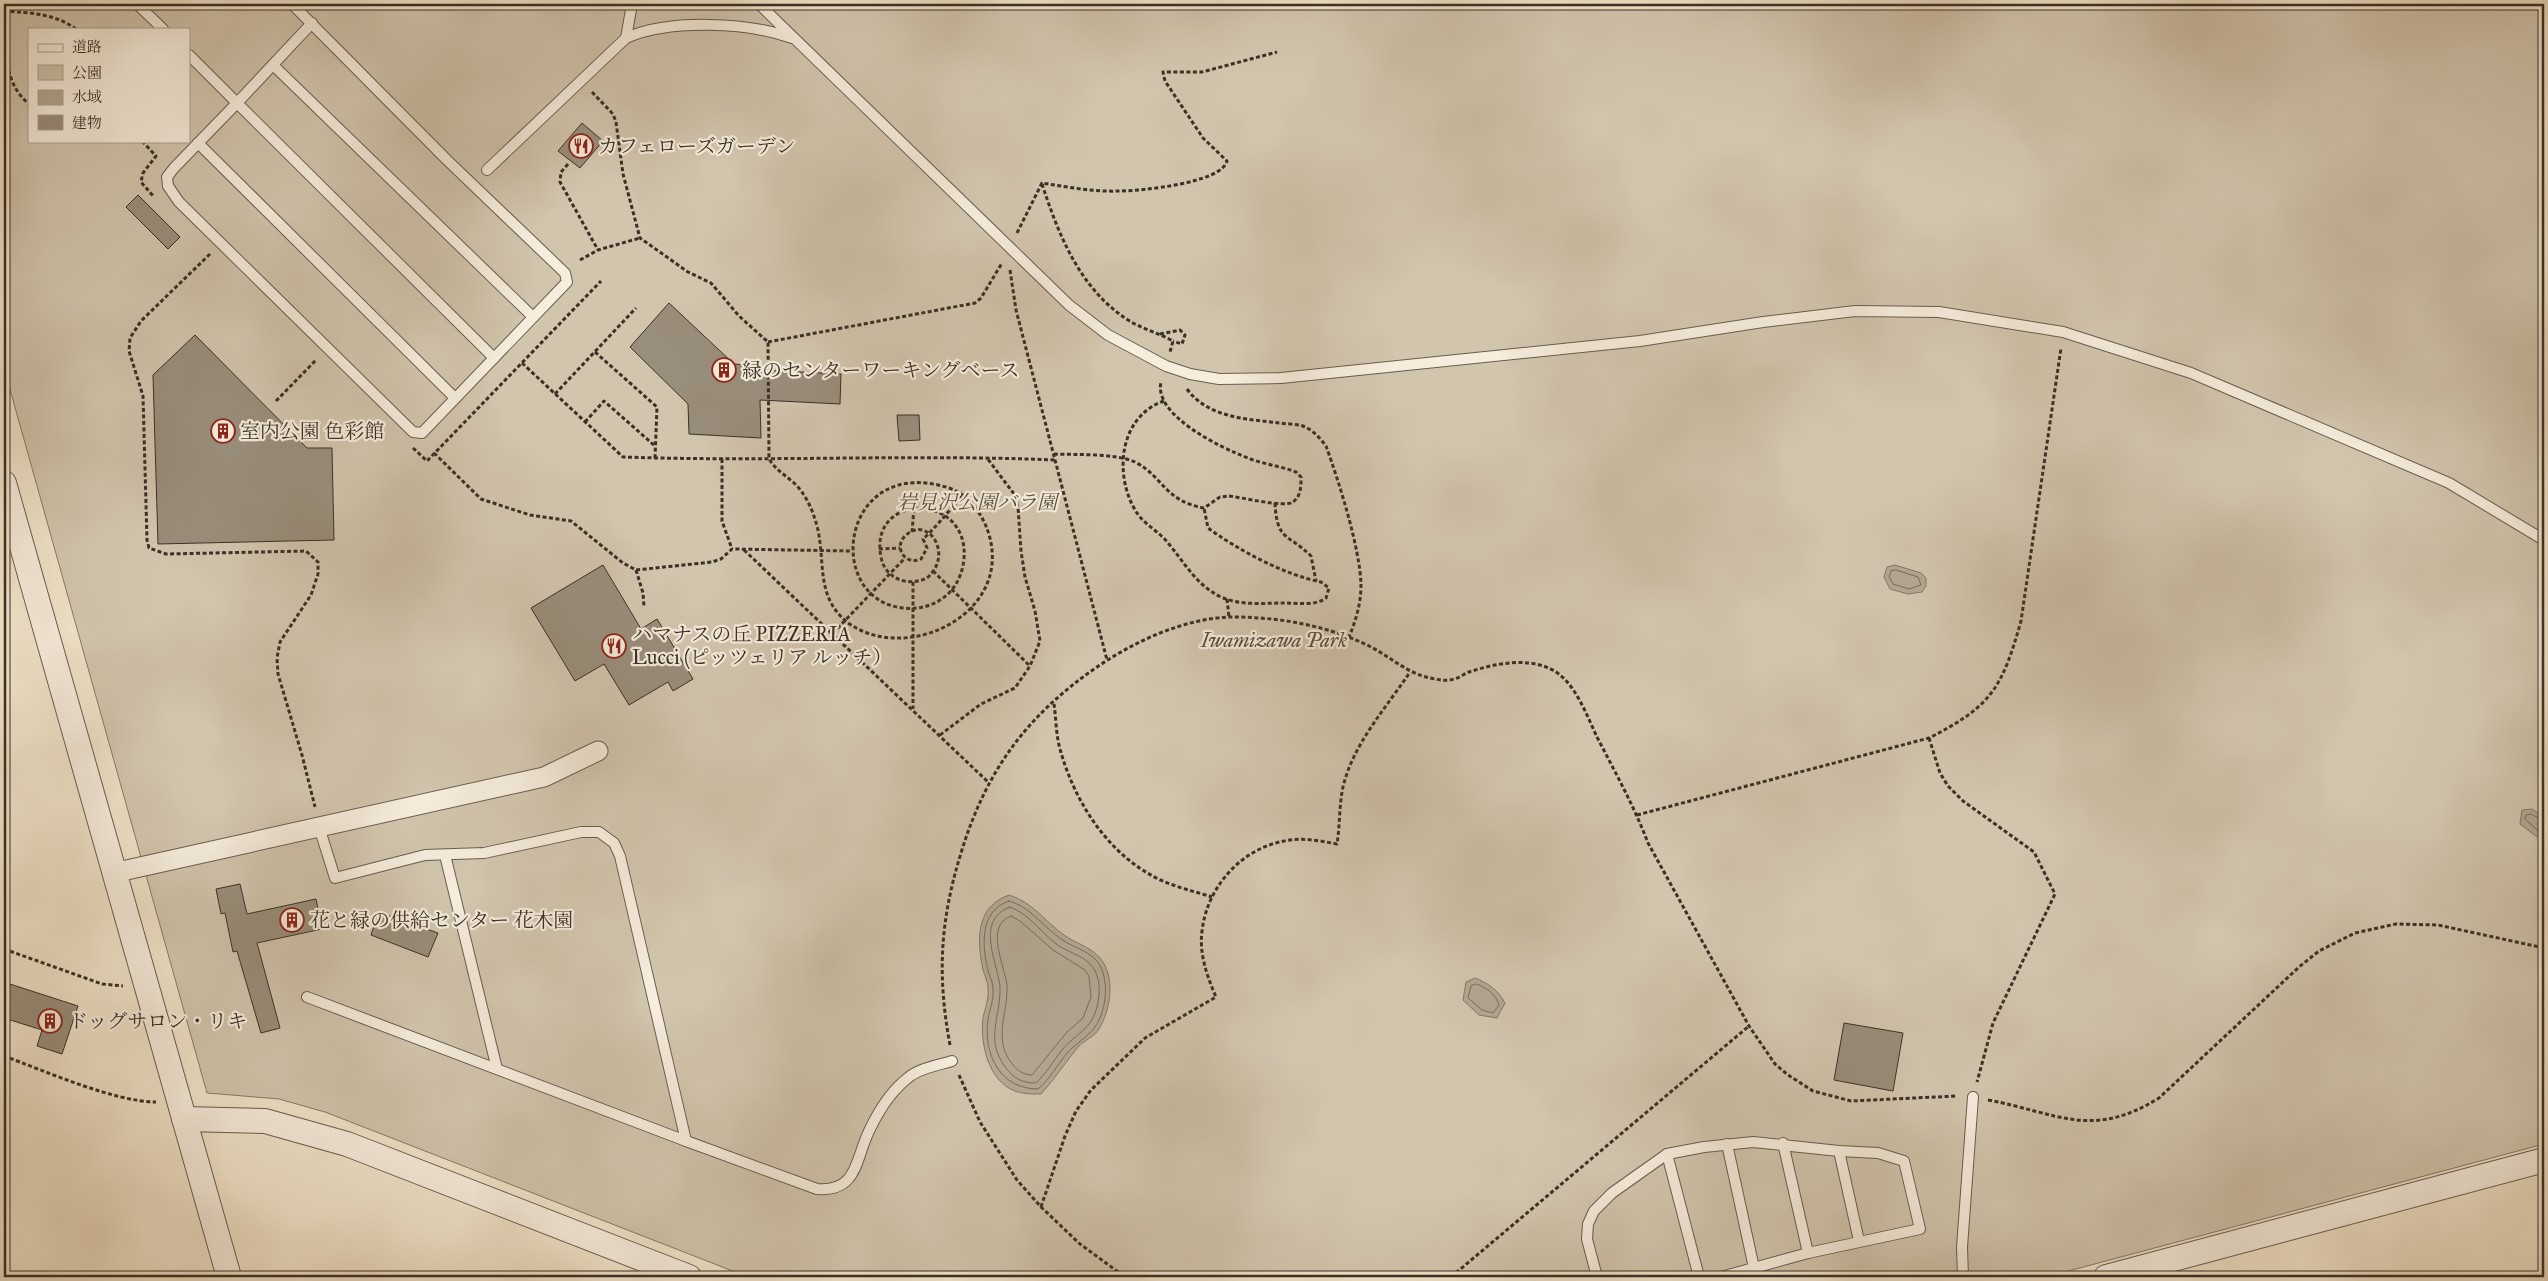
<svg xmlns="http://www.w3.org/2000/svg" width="2548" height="1281" font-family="'IM FELL Great Primer','Noto Serif JP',serif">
  <rect width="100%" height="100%" fill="#f1e4ca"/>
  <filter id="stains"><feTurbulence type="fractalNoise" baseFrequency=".004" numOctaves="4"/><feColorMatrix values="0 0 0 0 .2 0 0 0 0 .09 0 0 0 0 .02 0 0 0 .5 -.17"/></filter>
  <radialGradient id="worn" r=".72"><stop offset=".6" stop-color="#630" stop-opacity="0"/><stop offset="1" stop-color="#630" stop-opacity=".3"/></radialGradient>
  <path fill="#d2c5ae" stroke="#867a6a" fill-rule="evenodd" d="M4,4H2544V1144L2046,1277H748L325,1112L279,1099L207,1093L4,368ZM29,29H189V141H29Z"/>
  <g fill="#b3a793" stroke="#837768">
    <path d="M1895,565L1921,573L1926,578V586L1922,592L1908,594L1890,589L1884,577L1887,567Z"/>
    <path d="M2532,809L2544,817V842L2520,824L2522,810Z"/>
    <path d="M1009,895C1034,903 1043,920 1064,935C1075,943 1089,946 1099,957C1116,975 1111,1009 1099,1029C1095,1036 1085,1040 1079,1046C1066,1061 1055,1079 1041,1094C1032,1094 1024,1094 1015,1091C988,1081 980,1043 983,1018C985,1008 989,1000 988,988C988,982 985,976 983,970C977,941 975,907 1009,895Z"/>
    <path d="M1475,978C1488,983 1498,990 1505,1003L1497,1018L1479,1015L1463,1000L1466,982Z"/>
  </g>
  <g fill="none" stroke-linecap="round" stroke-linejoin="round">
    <g stroke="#766c5d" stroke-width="1">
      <path d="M1896,570L1918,577L1921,585L1909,589L1893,584L1889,577L1891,571Z"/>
      <path d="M2544,821L2531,814L2526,815L2525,819L2544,836"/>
      <path d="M1009,901C1031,907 1042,926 1061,939C1072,947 1087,950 1097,961C1110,978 1107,1010 1095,1027C1088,1037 1075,1044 1067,1053C1057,1065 1050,1079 1038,1089C1000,1089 983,1054 988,1019C990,1008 994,1000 993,989C993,983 991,979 989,974C982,949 978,911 1009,901Z"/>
      <path d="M1010,907C1028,913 1040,931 1055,943C1066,952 1081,954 1091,965C1104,979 1100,1008 1090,1023C1083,1032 1070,1040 1062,1050C1053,1061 1046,1074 1036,1083C1023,1083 1014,1079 1006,1068C984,1039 1001,1018 1000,987C998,963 974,920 1010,907Z"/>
      <path d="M1011,916L1020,921L1053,950L1085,970L1089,976L1091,997L1083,1018L1067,1032L1032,1075C1024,1075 1018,1071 1013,1065C992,1040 1008,1014 1007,986C1006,968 983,926 1011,916Z"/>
      <path d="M1476,984C1486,987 1496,994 1499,1005L1493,1013L1482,1010L1468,998L1471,986Z"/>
    </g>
  </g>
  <g fill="#998e7c" stroke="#3a3027">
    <path d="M582,123L603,141L580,168L558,151Z"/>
    <path d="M138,195L180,237L168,249L126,207Z"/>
    <path d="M669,303L734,364L760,366V370L841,374L840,404L760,400L761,438L689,434L688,404L630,347Z"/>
    <path d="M195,335L307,448H332L334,540L158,544L153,375Z"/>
    <path d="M897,415H919L920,440L899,441Z"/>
    <path d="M603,565L641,629L657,619L693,679L673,691L668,682L629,705L604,664L575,681L531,608Z"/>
    <path d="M240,884L247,914L316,899L322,929L257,943L280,1028L261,1033L237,951L233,952L225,913L221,914L216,889Z"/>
    <path d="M379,912L438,933L428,957L371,935Z"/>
    <path d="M10,984L78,1006L62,1054L37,1046L42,1030L4,1018V1004Z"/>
    <path d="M1844,1023L1903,1033L1893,1091L1834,1080Z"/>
  </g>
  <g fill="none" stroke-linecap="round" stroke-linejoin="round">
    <g stroke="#685d50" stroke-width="12">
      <g id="service">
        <path d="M137,4L163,29"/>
        <path d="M759,4L1069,305L1108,335L1166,366L1190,374L1219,379L1281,378L1640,341L1763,322L1855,311L1939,312L2063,332L2191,373L2449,483L2544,540"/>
        <path d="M312,23L237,103L494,358"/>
        <path d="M626,38L632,4"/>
        <path d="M189,55L237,103L174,168L167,177L168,186L179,202L413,432L422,433L567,282L565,273L447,160L292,4"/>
        <path d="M273,65L533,317"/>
        <path d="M198,143L455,398"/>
        <path d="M487,170L626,38C669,19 747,22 792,38"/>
        <path d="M445,855L497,1069"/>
        <path d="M307,997L686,1141L620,856L614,843L599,832H581L484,853L425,855L335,878L319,827"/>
        <path d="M686,1141L817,1189C859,1192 855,1158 870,1129C879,1110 892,1090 909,1077C920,1068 939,1065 952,1061"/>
        <path d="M1783,1143L1808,1253"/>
        <path d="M1727,1144L1754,1268"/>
        <path d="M1839,1151L1859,1241"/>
        <path d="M1667,1154L1699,1277"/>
        <path d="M1597,1277L1587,1239L1588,1224L1594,1211L1612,1193L1667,1154L1704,1147L1753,1142L1839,1151L1878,1153L1904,1161L1920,1229L1808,1253L1721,1277"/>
        <path d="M1963,1277L1962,1247L1973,1097"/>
      </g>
    </g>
    <g stroke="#685d50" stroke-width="21">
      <path id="minor" d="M113,873L544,777L598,751"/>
    </g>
    <g stroke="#685d50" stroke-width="26">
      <g id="tertiary">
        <path d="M4,483L229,1277"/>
        <path d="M184,1119L265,1121L347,1144L689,1277"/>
        <path d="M2106,1277L2544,1160"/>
      </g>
    </g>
    <g stroke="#3a3027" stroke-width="3" stroke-dasharray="4 2.5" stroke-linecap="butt">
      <path d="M4,11C30,13 54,13 76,29"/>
      <path d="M4,12C8,45 0,80 29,104"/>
      <path d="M592,92L613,114L616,122L623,174L640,238L688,272L711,283L739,316L768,342L769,459C776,470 785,475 794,483C806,494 813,511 817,526C826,561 815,596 847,622C901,663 999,621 992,550C990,526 974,496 949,488C841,453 822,599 903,608C920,610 937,605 949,593C958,584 963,571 964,558C969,492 868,492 881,557C885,579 908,587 927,578C955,554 927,514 905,536C893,548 906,566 921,559L927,548L923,539C937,526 949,511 962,496"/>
      <path d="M142,141L156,156L143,173L141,182L154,197"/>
      <path d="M568,164L561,172L560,182L598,250"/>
      <path d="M1042,184C1059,236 1080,289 1128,320C1142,329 1159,333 1173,341L1170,352"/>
      <path d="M1017,233L1042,183C1067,187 1094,192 1119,191C1140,191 1222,183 1227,161L1203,138L1165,81L1163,72H1202L1277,52"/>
      <path d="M210,254L141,321L130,338L129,351L143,396L147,540L149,548L166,554L306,551L318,562V574L311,595L280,642L277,658L278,674L302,755L315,807"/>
      <path d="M580,260L598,250L640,238"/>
      <path d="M1010,270L1016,310L1107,660"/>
      <path d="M1160,334L1180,330L1185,335L1182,344L1173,341"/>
      <path d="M768,342L975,303L981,298L1002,263"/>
      <path d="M595,352L657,407L655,458"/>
      <path d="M522,363L623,457C767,462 912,454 1056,460"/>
      <path d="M1187,389C1208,418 1247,419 1279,423C1287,424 1296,424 1303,426C1313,430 1320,438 1326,446C1339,482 1360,548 1361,585C1361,603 1356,620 1349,637"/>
      <path d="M555,394L636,308"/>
      <path d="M276,401L316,360"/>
      <path d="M1164,401C1120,416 1114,472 1134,508C1142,524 1158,530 1168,543C1185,563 1196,585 1221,597C1241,606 1264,603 1285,603C1299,603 1315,606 1326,598L1329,588L1321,582C1285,575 1238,550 1208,528L1204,508"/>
      <path d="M585,422L604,401L655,446"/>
      <path d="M413,448L427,461L601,281"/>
      <path d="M434,453L481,499L530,515L571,521L623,563L636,570L712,562L721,559L732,549L852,551"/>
      <path d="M1054,454C1077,455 1115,453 1135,462C1164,477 1164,501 1204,508L1220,497L1228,496C1241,497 1284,508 1293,502C1301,496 1301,487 1301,477L1296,472C1280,466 1263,464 1248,458C1221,448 1153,415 1161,382"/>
      <path d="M722,459V521L732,549"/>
      <path d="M1275,503C1277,542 1288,533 1311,556L1316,581"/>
      <path d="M912,532L914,508"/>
      <path d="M879,549L900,548"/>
      <path d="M744,550L988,782"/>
      <path d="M636,570L643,593L644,607"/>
      <path d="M933,571L1030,666"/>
      <path d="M913,582V709"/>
      <path d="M1227,599L1229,617"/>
      <path d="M833,633L905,558"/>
      <path d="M1054,704C1056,718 1056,735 1060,749C1075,804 1111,859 1165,882C1180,888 1196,892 1212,897"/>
      <path d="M940,735L981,704L1015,688L1030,666L1040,641L1035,611L1025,577L1021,551L1018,507L1014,494L987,458"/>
      <path d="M1929,738L1940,773L1948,786L1963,801L2034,852L2055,894L1993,1023L1977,1082"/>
      <path d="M1637,815L1929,738C1992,706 2002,688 2021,621L2061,348"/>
      <path d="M4,949L102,984L123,986"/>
      <path d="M950,1045C937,975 940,921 961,853C986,771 1026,716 1097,667C1135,641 1185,618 1232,617C1278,617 1325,625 1367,645C1388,655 1404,671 1426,677C1435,679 1445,682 1454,679C1459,678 1464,674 1469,672C1496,663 1536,655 1560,675C1578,690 1587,716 1597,737C1615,772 1634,806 1648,843L1749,1026L1775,1064L1788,1075L1813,1091L1851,1101L1957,1096"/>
      <path d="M4,1056C45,1071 115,1102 156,1102"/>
      <path d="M959,1075L980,1122L1017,1180L1041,1207L1080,1244L1125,1277"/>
      <path d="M1988,1100C2058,1113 2091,1140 2159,1098L2299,967L2319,951L2355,933L2396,924L2438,925L2544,948"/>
      <path d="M1041,1207L1065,1136L1076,1111L1091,1090L1145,1038L1216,997C1207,976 1199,954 1202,931C1207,887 1241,849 1284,841C1302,837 1321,841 1337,844C1340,826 1339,805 1343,787C1353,744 1386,708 1410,672"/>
      <path d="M1451,1277L1749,1026"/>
    </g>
    <use href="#service" stroke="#f6eddd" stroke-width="10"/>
    <use href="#minor" stroke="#f6eddd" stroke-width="19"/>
    <use href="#tertiary" stroke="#f6eddd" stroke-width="24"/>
  </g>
  <defs>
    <g id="restaurant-ring" transform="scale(1.25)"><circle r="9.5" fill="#f6eddd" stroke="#8f2418" stroke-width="1.5"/><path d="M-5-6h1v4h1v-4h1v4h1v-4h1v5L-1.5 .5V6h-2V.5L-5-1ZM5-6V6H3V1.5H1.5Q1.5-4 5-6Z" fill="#8f2418"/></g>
    <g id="building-ring" transform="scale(1.25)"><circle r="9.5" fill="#f6eddd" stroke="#8f2418" stroke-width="1.5"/><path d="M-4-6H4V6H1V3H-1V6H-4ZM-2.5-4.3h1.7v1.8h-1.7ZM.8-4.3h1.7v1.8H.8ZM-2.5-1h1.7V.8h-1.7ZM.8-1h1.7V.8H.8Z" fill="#8f2418"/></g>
  </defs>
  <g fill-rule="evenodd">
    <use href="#restaurant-ring" x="581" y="146"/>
    <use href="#building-ring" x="724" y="370"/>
    <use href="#building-ring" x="223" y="431"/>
    <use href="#restaurant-ring" x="614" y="646"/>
    <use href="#building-ring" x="292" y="920"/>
    <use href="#building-ring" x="50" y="1021"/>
  </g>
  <g text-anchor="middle" stroke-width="4.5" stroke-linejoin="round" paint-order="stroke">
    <g font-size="20" fill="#3a3027" stroke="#f6eddd" text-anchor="start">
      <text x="598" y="153">カフェローズガーデン</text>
      <text x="742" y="377">緑のセンターワーキングベース</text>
      <text x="240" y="438">室内公園 色彩館</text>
      <text x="632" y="641">ハマナスの丘 PIZZERIA<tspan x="632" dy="23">Lucci (ピッツェリア ルッチ）</tspan></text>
      <text x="310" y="927">花と緑の供給センター 花木園</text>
      <text x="68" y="1028">ドッグサロン・リキ</text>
    </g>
    <g font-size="20" font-style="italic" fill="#584e42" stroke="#f6eddd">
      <text x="977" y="509">岩見沢公園バラ園</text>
      <text x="1274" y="647">Iwamizawa Park</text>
    </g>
  </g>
  <rect width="2548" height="1281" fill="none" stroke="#f1e4ca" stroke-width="20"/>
  <rect x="5" y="5" width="2538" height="1271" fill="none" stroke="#3a3027" stroke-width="2.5"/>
  <rect x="10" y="10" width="2528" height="1261" fill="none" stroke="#3a3027"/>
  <rect x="28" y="28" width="162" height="115" fill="#f6eddd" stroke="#aba194"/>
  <rect x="38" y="44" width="25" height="8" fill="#f6eddd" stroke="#aba194"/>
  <text x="72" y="52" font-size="15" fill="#3a3027">道路</text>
  <rect x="38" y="65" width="25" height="15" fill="#d2c5ae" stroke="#aba194"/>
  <text x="72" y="78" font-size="15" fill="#3a3027">公園</text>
  <rect x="38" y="90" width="25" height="15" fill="#b3a793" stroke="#aba194"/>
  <text x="72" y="102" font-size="15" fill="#3a3027">水域</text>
  <rect x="38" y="115" width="25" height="15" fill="#998e7c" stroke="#aba194"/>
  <text x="72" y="128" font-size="15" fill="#3a3027">建物</text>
  <rect width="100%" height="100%" filter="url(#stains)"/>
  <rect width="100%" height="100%" fill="url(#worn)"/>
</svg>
